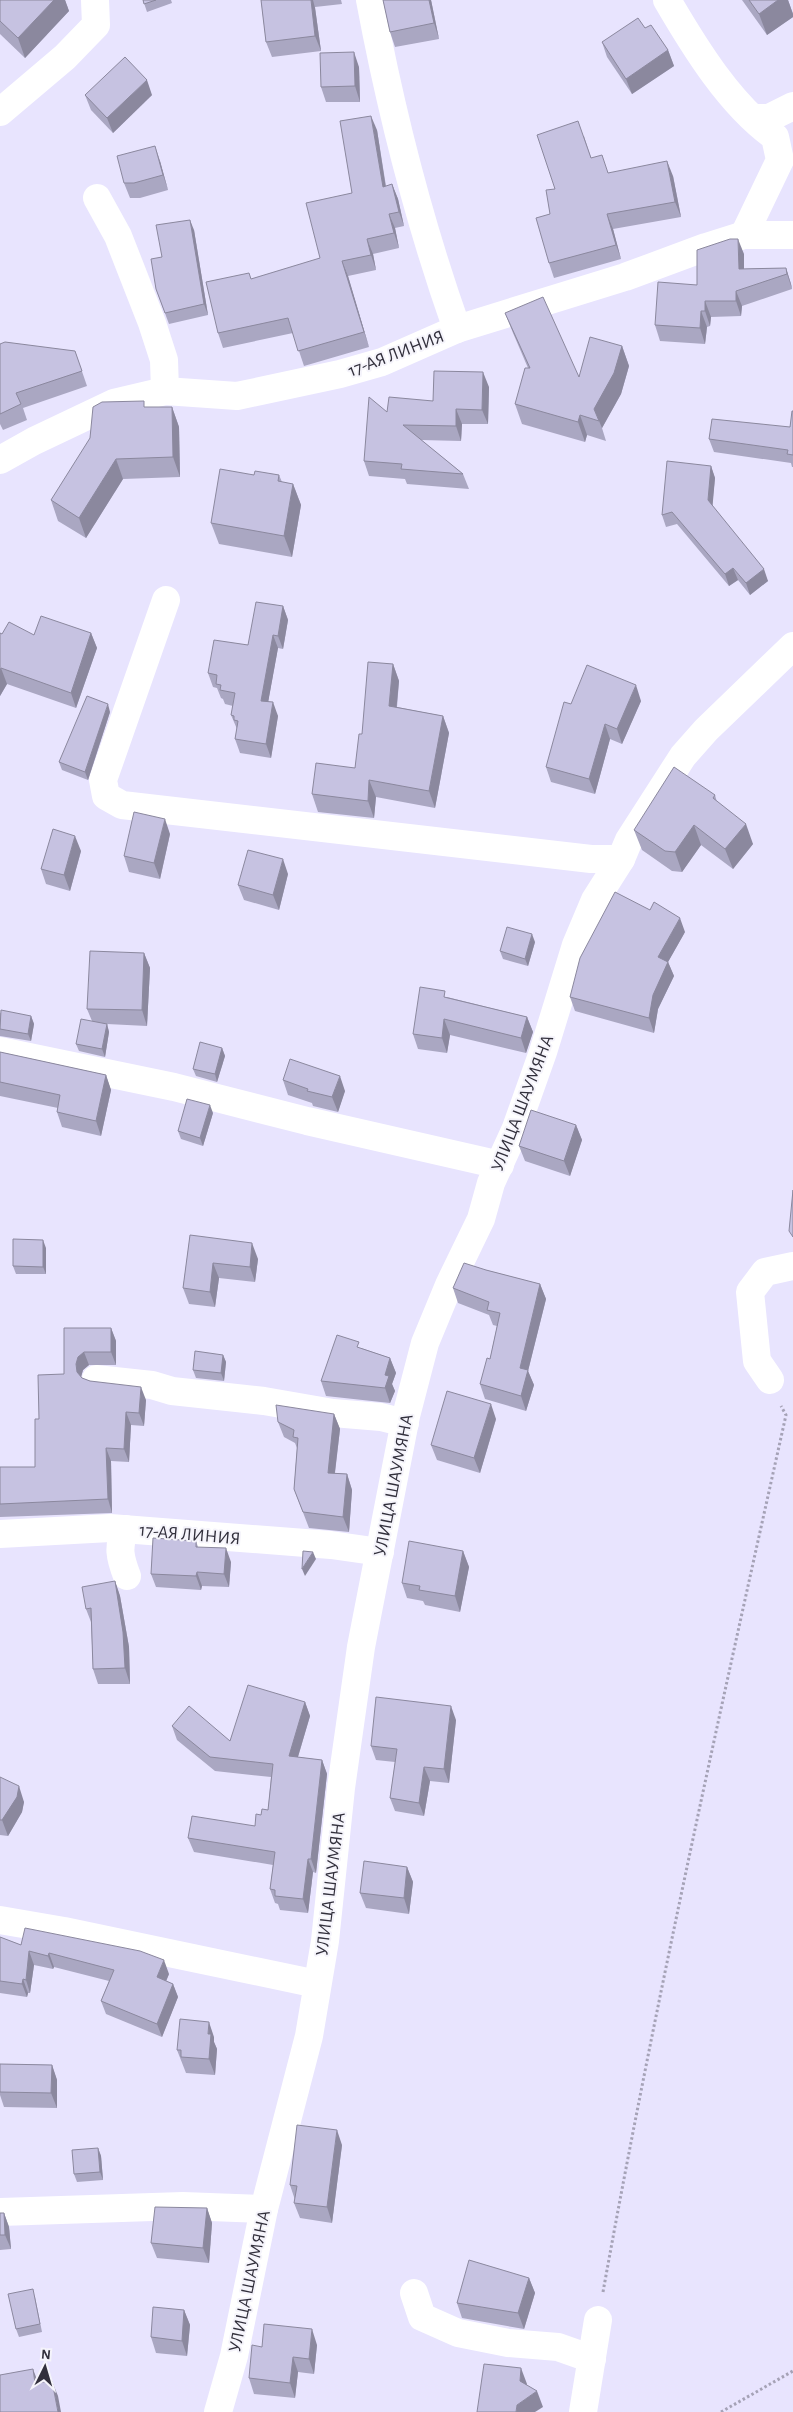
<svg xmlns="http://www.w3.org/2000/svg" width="793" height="2412" font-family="'Alegreya Sans',sans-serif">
  <rect width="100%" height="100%" fill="#e8e4fe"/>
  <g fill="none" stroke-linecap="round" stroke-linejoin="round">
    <g stroke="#a5a2b6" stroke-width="3" stroke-dasharray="2.5 2.5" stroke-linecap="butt">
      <path d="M603,2292C656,1998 721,1707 786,1415L781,1406"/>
      <path d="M721,2412L793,2371"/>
    </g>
    <g stroke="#fff" stroke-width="28">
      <path d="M370,0C391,112 419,222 457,329"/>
      <path d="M667,0C695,48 730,105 775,137L780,160L744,235"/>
      <path d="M0,112L65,57L96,25L95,0"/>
      <path d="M754,118H769L793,106"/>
      <path d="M97,198L118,236L152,323L164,360L165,391"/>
      <path d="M0,460L34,441L114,403L165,391L237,396L340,374L382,362L457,329L625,277L706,247L744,235H793"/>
      <path d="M166,600L103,780L106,796L122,805L591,859H621"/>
      <path d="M0,1051L174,1087L307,1121L500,1165"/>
      <path d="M96,1379L152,1385L172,1391L264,1401L333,1413L381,1417L405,1423"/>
      <path d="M770,1380L757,1361L750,1292L765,1272L793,1266"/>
      <path d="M126,1529C117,1546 120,1558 127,1576"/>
      <path d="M0,1534L110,1528L331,1545L380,1552"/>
      <path d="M0,1920L64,1931L317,1984"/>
      <path d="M0,2212L183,2206L264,2209"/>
      <path d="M414,2293L422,2317L458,2333L508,2343L558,2347L592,2359"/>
      <path d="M218,2412L234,2356L264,2209L309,2036L325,1941L341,1788L361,1647L406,1416L425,1343L449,1285L481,1219L491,1183L516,1128L543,1052L576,945L595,900L621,859L629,840L683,756L706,730L793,646"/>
      <path d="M583,2412L598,2320"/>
    </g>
  </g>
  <g fill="#aaa7c2">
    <path d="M0,0H65L69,11L25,58L0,34Z"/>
    <path d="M143,0H171L172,3L147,12Z"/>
    <path d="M261,0H341L342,4L315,7L321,51L272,57L266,42Z"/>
    <path d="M383,0H431L439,39L395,47L390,32Z"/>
    <path d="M742,0H788L793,14V17L767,35Z"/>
    <path d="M645,28L668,50L674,66L632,94L607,57L602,42Z"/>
    <path d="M359,67L360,102H326L321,87Z"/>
    <path d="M85,95H152L113,133L91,110Z"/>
    <path d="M377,130L386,186L392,184L398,199L404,226L395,228L399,248L373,254L376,270L348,276L369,347L304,366L293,333L223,348L218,333L320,258L352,193Z"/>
    <path d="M584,136L591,158L608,173L673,176L681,217L613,229L621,259L554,278L549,263L550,214L555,189Z"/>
    <path d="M160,161L168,190L140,198H130L124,183Z"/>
    <path d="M194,230L208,315L169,324L156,289L162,257Z"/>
    <path d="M744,254V269L786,268L791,284L792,289L742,306L741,316L711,317L710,326L707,327L705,344L660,341L655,325L697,285Z"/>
    <path d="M505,313L579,377L622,346L629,366L621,394L602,428L606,441L587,435L585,442L522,424L515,404L528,368L513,333Z"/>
    <path d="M0,344L75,351L87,386L23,408L27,420L3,430L0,424Z"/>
    <path d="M489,387L488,424H462L461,441L421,440L463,474L469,489L407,484L405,479L369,476L364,461L387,412Z"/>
    <path d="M146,407H172L179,427L180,477L123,479L86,538L58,521L51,500Z"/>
    <path d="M793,411V467H792L791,463L714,452L709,439L790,427Z"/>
    <path d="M711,466L715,478L712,506L768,581L750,595L738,580L729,586L677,524L666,527L662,515Z"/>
    <path d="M254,475H279L282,482L293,484L301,505L292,557L219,544L211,523Z"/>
    <path d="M283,606L288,620L283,649L278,648L268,702L278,716L271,758L240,753L235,739L237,729L231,715L233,706L225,704L223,699L221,698L217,688L213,687L208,673L248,645Z"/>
    <path d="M0,633L2,634L34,635L91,633L97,648L76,708L7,684L0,696Z"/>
    <path d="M393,664L399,681L397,707L443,716L449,733L435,808L376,797L374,818L318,812L312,794L355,768L362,734Z"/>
    <path d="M641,701L622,744L610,739L595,794L551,782L546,767L571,704Z"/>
    <path d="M110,712L88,780L62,770L59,762Z"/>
    <path d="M715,795L717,802L753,844L733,869L701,845L682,872L672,871L642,850L634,830Z"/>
    <path d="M170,834L160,879L129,872L124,856Z"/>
    <path d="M81,851L70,891L46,884L41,869Z"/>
    <path d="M288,874L279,910L244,900L238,885Z"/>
    <path d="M685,932L668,962L674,976L658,1009L654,1033L575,1011L570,997Z"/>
    <path d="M535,942L528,966L503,959L500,951Z"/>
    <path d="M144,953L150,968L147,1026L107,1024L109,1032L105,1057L79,1051L76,1044L92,1021L87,1009Z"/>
    <path d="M447,997L527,1017L533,1032L526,1053L450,1035L447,1053L418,1049L413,1034Z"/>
    <path d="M0,1013L31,1016L34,1024L31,1041L0,1036Z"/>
    <path d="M222,1048L225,1056L217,1082L196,1076L193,1069Z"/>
    <path d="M0,1052L106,1075L111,1090L101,1136L62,1127L57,1112L58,1108L0,1096Z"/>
    <path d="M283,1080L345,1091L338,1112L313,1106L312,1103L288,1095Z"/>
    <path d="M213,1113L203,1146L181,1139L178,1131Z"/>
    <path d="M576,1125L582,1140L570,1176L525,1161L519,1146Z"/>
    <path d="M190,1235L258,1259L255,1282L219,1278L215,1307L189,1304L183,1288Z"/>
    <path d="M46,1248V1274H16L13,1266Z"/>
    <path d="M486,1270L540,1284L546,1299L528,1371L534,1385L526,1411L485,1399L480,1384L490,1359L497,1326L493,1325L489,1315L458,1303L453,1288Z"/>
    <path d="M64,1328H111L116,1341V1365H89L83,1370L81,1377L82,1378L90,1381L146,1400L144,1426L131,1425L129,1462L111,1461L112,1513L0,1517V1467H35L64,1374Z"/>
    <path d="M361,1348L390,1358L396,1373L392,1384L395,1391L390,1403L326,1396L321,1381Z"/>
    <path d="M223,1355L226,1362L224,1381L196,1378L193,1370Z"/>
    <path d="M334,1414L340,1429L335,1473L347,1474L352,1490L349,1532L309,1528L294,1489L297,1448L295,1443L284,1437L278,1422Z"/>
    <path d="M496,1419L480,1473L437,1460L431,1445Z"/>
    <path d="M196,1541L198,1547L231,1562L229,1587L202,1586L201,1590L156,1587L151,1574Z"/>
    <path d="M463,1551L469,1567L460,1612L425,1605L423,1601L407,1598L402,1583Z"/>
    <path d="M115,1581L120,1596L129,1647L130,1684H98L93,1669L91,1622L86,1609Z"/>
    <path d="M305,1702L310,1716L298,1757L322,1760L327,1774L316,1873L313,1872L308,1913L280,1910L278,1904L275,1903L270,1889L273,1865L194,1852L188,1838L255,1826L261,1815L268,1810L271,1777L215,1771L177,1740L172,1726L230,1741Z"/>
    <path d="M456,1720L449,1783L430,1781L424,1816L395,1811L390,1798L395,1762L376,1760L371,1746Z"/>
    <path d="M0,1777L24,1802L22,1812L8,1836L0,1835Z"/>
    <path d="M407,1867L413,1882L409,1914L366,1908L360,1893Z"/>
    <path d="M0,1937L21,1945L169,1974L166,1981L173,1984L178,1997L162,2037L106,2014L101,2001L109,1981L54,1967L53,1969L34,1965L30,1993H28L27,1997L0,1993Z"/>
    <path d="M214,2037V2042L217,2049L215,2075L186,2073L177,2050Z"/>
    <path d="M0,2064L52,2065L57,2080V2108L4,2107L0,2095Z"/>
    <path d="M342,2145L332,2223L300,2218L294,2203L295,2200L290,2185Z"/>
    <path d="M98,2148L101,2156L103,2180L77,2182L74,2174Z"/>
    <path d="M207,2208L212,2223L209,2263L157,2258L151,2243Z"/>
    <path d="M0,2213H4L9,2227L11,2249L0,2250Z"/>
    <path d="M529,2278L535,2293L524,2329L462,2318L457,2303Z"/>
    <path d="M35,2297L42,2332L19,2337L16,2329Z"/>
    <path d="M184,2310L190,2325L187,2356L156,2353L151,2337Z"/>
    <path d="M317,2345L314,2374L298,2372L295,2398L254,2394L249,2378L262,2347Z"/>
  </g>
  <g fill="#8b889e">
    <path d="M54,0H65L69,11L25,58L18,38Z"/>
    <path d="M311,0H313L315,8L321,51L315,36Z"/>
    <path d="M429,0H431L439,39L434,23Z"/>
    <path d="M778,0H788L793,14V17L767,35L759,14Z"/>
    <path d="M668,50L674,66L632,94L626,79Z"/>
    <path d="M354,52L359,67L360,102L355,86Z"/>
    <path d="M147,80L152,95L113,133L107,118Z"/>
    <path d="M371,116L377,130L388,202L383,187Z"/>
    <path d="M155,146L160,161L168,190L163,175Z"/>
    <path d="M667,161L673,176L681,217L675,202Z"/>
    <path d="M392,184L398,199L404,226L399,212Z"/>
    <path d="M389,214L395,228L399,248L394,233Z"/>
    <path d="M607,214L613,229L621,259L616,245Z"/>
    <path d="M190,220L194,230L208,315L204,304Z"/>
    <path d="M367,239L373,254L376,270L371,255Z"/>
    <path d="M738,239L744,254V285L739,269Z"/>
    <path d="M342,261L348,276L369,347L364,332Z"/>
    <path d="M786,268L791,284L792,289L787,274Z"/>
    <path d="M736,291L742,306L741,316L736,301Z"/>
    <path d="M705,301L711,317L710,326L705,311Z"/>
    <path d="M701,311L707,327L705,344L700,328Z"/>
    <path d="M622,346L629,366L621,394L602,428L594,409Z"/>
    <path d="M483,372L489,387L488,424L482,410Z"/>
    <path d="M172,407L179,427L180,477L173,457Z"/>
    <path d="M456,409L462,424L461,441L456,426Z"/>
    <path d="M580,415L587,435L585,442L578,422Z"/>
    <path d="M116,459L123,479L86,538L79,518Z"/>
    <path d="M711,466L715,478L712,512L708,500Z"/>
    <path d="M293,484L301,505L292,557L284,536Z"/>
    <path d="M733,568L738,580L729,586L725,574Z"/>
    <path d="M764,569L768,581L750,595L746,583Z"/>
    <path d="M283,606L288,620L283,649L278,636Z"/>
    <path d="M91,633L97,648L76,708L71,693Z"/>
    <path d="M273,635L278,648L266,714L261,701Z"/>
    <path d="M393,664L399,681L395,723L389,706Z"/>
    <path d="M1,668L7,684L0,696V671Z"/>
    <path d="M636,685L641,701L622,744L617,729Z"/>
    <path d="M273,702L278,716L271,758L266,744Z"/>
    <path d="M108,704L110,712L88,780L85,772Z"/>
    <path d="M443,716L449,733L435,808L429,791Z"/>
    <path d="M605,724L610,739L595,794L589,779Z"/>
    <path d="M369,780L376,797L374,818L368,801Z"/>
    <path d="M165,819L170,834L160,879L154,863Z"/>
    <path d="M746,824L753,844L733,869L725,849Z"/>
    <path d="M694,825L701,845L682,872L675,852Z"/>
    <path d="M75,836L81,851L70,891L64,875Z"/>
    <path d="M283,859L288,874L279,910L273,895Z"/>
    <path d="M680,918L685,932L668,962L674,976L658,1009L654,1033L649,1018L658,957Z"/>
    <path d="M532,934L535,942L528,966L525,959Z"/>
    <path d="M144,953L150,968L147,1026L142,1010Z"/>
    <path d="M31,1016L34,1024L31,1041L28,1034Z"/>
    <path d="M527,1017L533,1032L526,1053L521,1038Z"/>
    <path d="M444,1019L450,1035L447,1053L442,1038Z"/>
    <path d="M107,1024L109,1032L105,1057L102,1049Z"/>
    <path d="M222,1048L225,1056L217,1082L215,1074Z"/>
    <path d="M106,1075L111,1090L101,1136L96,1121Z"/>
    <path d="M340,1076L345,1091L338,1112L332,1097Z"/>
    <path d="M210,1105L213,1113L203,1146L200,1138Z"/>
    <path d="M576,1125L582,1140L570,1176L564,1161Z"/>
    <path d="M43,1240L46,1248V1274L43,1267Z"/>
    <path d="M252,1243L258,1259L255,1282L250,1267Z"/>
    <path d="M213,1263L219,1278L215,1307L210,1292Z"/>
    <path d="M540,1284L546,1299L528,1371L534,1385L526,1411L521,1396L520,1368Z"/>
    <path d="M111,1328L116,1341V1365L111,1352Z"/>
    <path d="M84,1352L89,1365L83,1370L81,1377L77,1372L76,1364L78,1357Z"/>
    <path d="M223,1355L226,1362L224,1381L221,1373Z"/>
    <path d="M390,1358L396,1373L392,1384L395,1391L390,1403L385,1388V1375Z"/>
    <path d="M141,1387L146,1400L144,1426L139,1413Z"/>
    <path d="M491,1404L496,1419L480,1473L474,1458Z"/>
    <path d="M126,1412L131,1425L129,1462L124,1449Z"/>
    <path d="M334,1414L340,1429L333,1488L328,1473Z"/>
    <path d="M106,1448L111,1461L112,1513L108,1499Z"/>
    <path d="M347,1474L352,1490L349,1532L343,1517Z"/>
    <path d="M226,1548L231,1562L229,1587L224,1574Z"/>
    <path d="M463,1551L469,1567L460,1612L455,1596Z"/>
    <path d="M313,1552L316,1559L305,1576L302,1569Z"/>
    <path d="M197,1572L202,1586L201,1590L196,1576Z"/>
    <path d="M115,1581L120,1596L129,1647L130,1684L125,1668Z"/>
    <path d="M305,1702L310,1716L294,1770L289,1756Z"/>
    <path d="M451,1706L456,1720L449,1783L444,1769Z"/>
    <path d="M322,1760L327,1774L316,1873L311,1859Z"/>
    <path d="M424,1767L430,1781L424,1816L419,1803Z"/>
    <path d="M19,1786L24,1802L22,1812L8,1836L2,1820Z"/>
    <path d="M308,1859L313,1872L308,1913L303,1899Z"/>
    <path d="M407,1867L413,1882L409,1914L404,1898Z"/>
    <path d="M29,1951L34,1965L30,1993L26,1980Z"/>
    <path d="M49,1953L54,1967L53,1969L48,1956Z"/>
    <path d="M164,1960L169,1974L162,1991L157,1977Z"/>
    <path d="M23,1979L28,1993L27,1997L22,1984Z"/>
    <path d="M173,1984L178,1997L162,2037L157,2024Z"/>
    <path d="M209,2022L214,2037V2042L217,2049L215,2075L209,2059L208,2034Z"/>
    <path d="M52,2065L57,2080V2108L51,2093Z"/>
    <path d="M337,2130L342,2145L332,2223L327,2207Z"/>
    <path d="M98,2148L101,2156L103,2180L100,2172Z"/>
    <path d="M207,2208L212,2223L209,2263L203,2248Z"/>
    <path d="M4,2213L9,2227L11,2249L5,2235Z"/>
    <path d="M529,2278L535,2293L524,2329L518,2313Z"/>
    <path d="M184,2310L190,2325L187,2356L182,2341Z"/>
    <path d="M312,2329L317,2345L314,2374L309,2359Z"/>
    <path d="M293,2357L298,2372L295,2398L290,2383Z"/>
    <path d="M521,2368L527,2384L525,2397L520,2381Z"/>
    <path d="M33,2369L39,2385L35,2383Z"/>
    <path d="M52,2381L58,2396L61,2412H58Z"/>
    <path d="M537,2391L543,2407L535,2412H516L517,2405Z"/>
  </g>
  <g fill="#c6c2e1" stroke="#8b889e">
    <path d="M0,0H54L18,38L0,21Z"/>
    <path d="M143,0H156L144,4Z"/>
    <path d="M261,0H311L315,36L266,42Z"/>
    <path d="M383,0H429L434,23L390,32Z"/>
    <path d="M749,0H778L759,14Z"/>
    <path d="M638,18L645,28L651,25L668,50L626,79L602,42Z"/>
    <path d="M354,52L355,86L321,87L320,53Z"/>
    <path d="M125,57L147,80L107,118L85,95Z"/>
    <path d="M371,116L383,187L392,184L399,212L389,214L394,233L367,239L371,255L342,261L364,332L298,351L288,318L218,333L206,282L249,273L251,279L320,258L306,203L352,193L340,121Z"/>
    <path d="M578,121L591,158L602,155L608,173L667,161L675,202L607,214L616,245L549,263L536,218L550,214L546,190L555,189L537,135Z"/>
    <path d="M155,146L163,175L134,183H124L117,156Z"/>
    <path d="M190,220L204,304L165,313L156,289L151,259L162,257L156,225Z"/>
    <path d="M730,239H738L739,269L786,268L787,274L736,291V301H705V311H701L700,328L655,325L658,282L697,285V250Z"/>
    <path d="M543,297L579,377L590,337L622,346L614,373L594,409L599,421L580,415L578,422L515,404L525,368H530L505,313Z"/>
    <path d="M5,342L75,351L82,371L16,393L21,404L0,414V344Z"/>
    <path d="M434,371L483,372L482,410L456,409V426L403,425L463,474L401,469L402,464L364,461L369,397L387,412L389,397L433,401Z"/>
    <path d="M144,401V407H172L173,457L116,459L79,518L51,500L90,438L93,407L102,402Z"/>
    <path d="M792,411H793V455L787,454L788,450L709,439L712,419L790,427Z"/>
    <path d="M667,461L711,466L708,500L764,569L746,583L733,568L725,574L672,512L662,515Z"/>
    <path d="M220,469L254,475L255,471L279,475L278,481L293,484L284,536L211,523Z"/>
    <path d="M256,602L283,606L278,636L273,635L261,701L273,702L266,744L235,739L238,721L234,720V716L231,715L235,693L220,690L221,685L216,684L217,675L208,673L214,640L248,645Z"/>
    <path d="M41,616L91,633L71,693L1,668L0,671V633L2,634L9,622L34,635Z"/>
    <path d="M368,662L393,664L389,706L443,716L429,791L369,780L368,801L312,794L316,763L355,768L359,734H362Z"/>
    <path d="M587,665L636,685L617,729L605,724L589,779L546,767L564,702L571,704Z"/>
    <path d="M87,696L108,704L85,772L59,762Z"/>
    <path d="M674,767L715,795L713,798L746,824L725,849L694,825L675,852L665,851L634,830Z"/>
    <path d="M134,812L165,819L154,863L124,856Z"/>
    <path d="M53,829L75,836L64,875L41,869Z"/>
    <path d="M248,850L283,859L273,895L238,885Z"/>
    <path d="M615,892L650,910L654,902L680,918L658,957L668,962L653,995L649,1018L570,997L580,958Z"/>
    <path d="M507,927L532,934L525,959L500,951Z"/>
    <path d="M90,951L144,953L142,1010L87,1009Z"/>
    <path d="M420,987L445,991L444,997L527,1017L521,1038L444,1019L442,1038L413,1034Z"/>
    <path d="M1,1010L31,1016L28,1034L0,1029Z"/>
    <path d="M81,1019L107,1024L102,1049L76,1044Z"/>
    <path d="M200,1042L222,1048L215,1074L193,1069Z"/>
    <path d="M0,1052L106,1075L96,1121L57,1112L60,1095L0,1082Z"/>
    <path d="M290,1059L340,1076L332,1097L307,1091L308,1089L283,1080Z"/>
    <path d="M187,1099L210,1105L200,1138L178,1131Z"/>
    <path d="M531,1110L576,1125L564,1161L519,1146Z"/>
    <path d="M793,1190V1237L789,1231Z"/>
    <path d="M190,1235L252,1243L250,1267L213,1263L210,1292L183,1288Z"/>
    <path d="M13,1239L43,1240V1267L13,1266Z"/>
    <path d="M464,1263L486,1270L540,1284L520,1368L528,1370L521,1396L480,1384L487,1358L490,1359L500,1313L487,1310L489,1302L453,1288Z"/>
    <path d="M64,1328H111V1352H84L78,1357L76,1364L77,1372L82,1378L90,1381L141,1387L139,1413L126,1412L124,1449L106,1448L108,1499L0,1504V1467H35V1419H39L38,1375L64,1374Z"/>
    <path d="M337,1335L359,1342L357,1347L390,1358L385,1375L389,1376L385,1388L321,1381Z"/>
    <path d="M195,1351L223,1355L221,1373L193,1370Z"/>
    <path d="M447,1391L491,1404L474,1458L431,1445Z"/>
    <path d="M276,1405L334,1414L328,1473L347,1474L343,1517L303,1512L294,1489L298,1438L293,1437L294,1430L278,1422Z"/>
    <path d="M153,1538L196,1541V1547L226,1548L224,1574L197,1572L196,1576L151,1574Z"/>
    <path d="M409,1541L463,1551L455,1596L419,1590L420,1586L402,1583Z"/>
    <path d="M303,1551L313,1552L302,1569Z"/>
    <path d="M115,1581L123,1632L125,1668L93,1669L91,1608L86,1609L82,1587Z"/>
    <path d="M248,1685L305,1702L289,1756L322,1760L311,1859H308L303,1899L275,1896V1890L270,1889L275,1852L188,1838L192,1816L255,1826L256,1814L261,1815L262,1809L268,1810L273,1764L210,1757L172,1726L189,1706L230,1741Z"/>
    <path d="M376,1697L451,1706L444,1769L424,1767L419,1803L390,1798L397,1749L371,1746Z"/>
    <path d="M0,1777L19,1786L17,1797L2,1820H0Z"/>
    <path d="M364,1861L407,1867L404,1898L360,1893Z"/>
    <path d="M25,1928L140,1951L164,1960L157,1977L173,1984L157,2024L101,2001L114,1970L49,1953L48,1956L29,1951L26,1980L23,1979L22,1984L0,1981V1937L21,1945Z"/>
    <path d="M180,2019L209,2022L208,2034H211L209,2059L181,2057V2050H177Z"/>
    <path d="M0,2064L52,2065L51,2093L0,2092Z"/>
    <path d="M297,2125L337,2130L327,2207L294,2203L297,2186L290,2185Z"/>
    <path d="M98,2148L100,2172L74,2174L72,2150Z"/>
    <path d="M155,2207L207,2208L203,2248L151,2243Z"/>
    <path d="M0,2213H4L5,2235H0Z"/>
    <path d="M469,2260L529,2278L518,2313L457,2303Z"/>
    <path d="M33,2289L40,2324L16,2329L8,2294Z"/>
    <path d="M153,2307L184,2310L182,2341L151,2337Z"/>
    <path d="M264,2324L312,2329L309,2359L293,2357L290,2383L249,2378L252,2345L262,2347Z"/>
    <path d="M484,2364L521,2368L520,2381L537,2391L517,2405L516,2412H477Z"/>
    <path d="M33,2369L35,2383L52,2381L58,2412H0V2375Z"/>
  </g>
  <g text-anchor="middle" stroke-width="4" stroke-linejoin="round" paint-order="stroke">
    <g font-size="18" fill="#32303c" stroke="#f5f4fb">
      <text transform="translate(396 353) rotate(-21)" y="6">17-АЯ ЛИНИЯ</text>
      <text transform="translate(522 1103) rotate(-69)" y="6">УЛИЦА ШАУМЯНА</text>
      <text transform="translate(393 1485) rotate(-79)" y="6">УЛИЦА ШАУМЯНА</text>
      <text transform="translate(190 1534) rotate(5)" y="6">17-АЯ ЛИНИЯ</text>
      <text transform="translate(330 1884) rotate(-83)" y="6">УЛИЦА ШАУМЯНА</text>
      <text transform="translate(249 2281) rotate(-78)" y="6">УЛИЦА ШАУМЯНА</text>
    </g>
  </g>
  <g transform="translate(45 2367) rotate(5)" stroke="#f5f4fb" stroke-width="4" paint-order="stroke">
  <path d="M0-4L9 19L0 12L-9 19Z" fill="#32303c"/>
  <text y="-8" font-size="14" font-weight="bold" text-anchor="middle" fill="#32303c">N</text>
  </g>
</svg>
